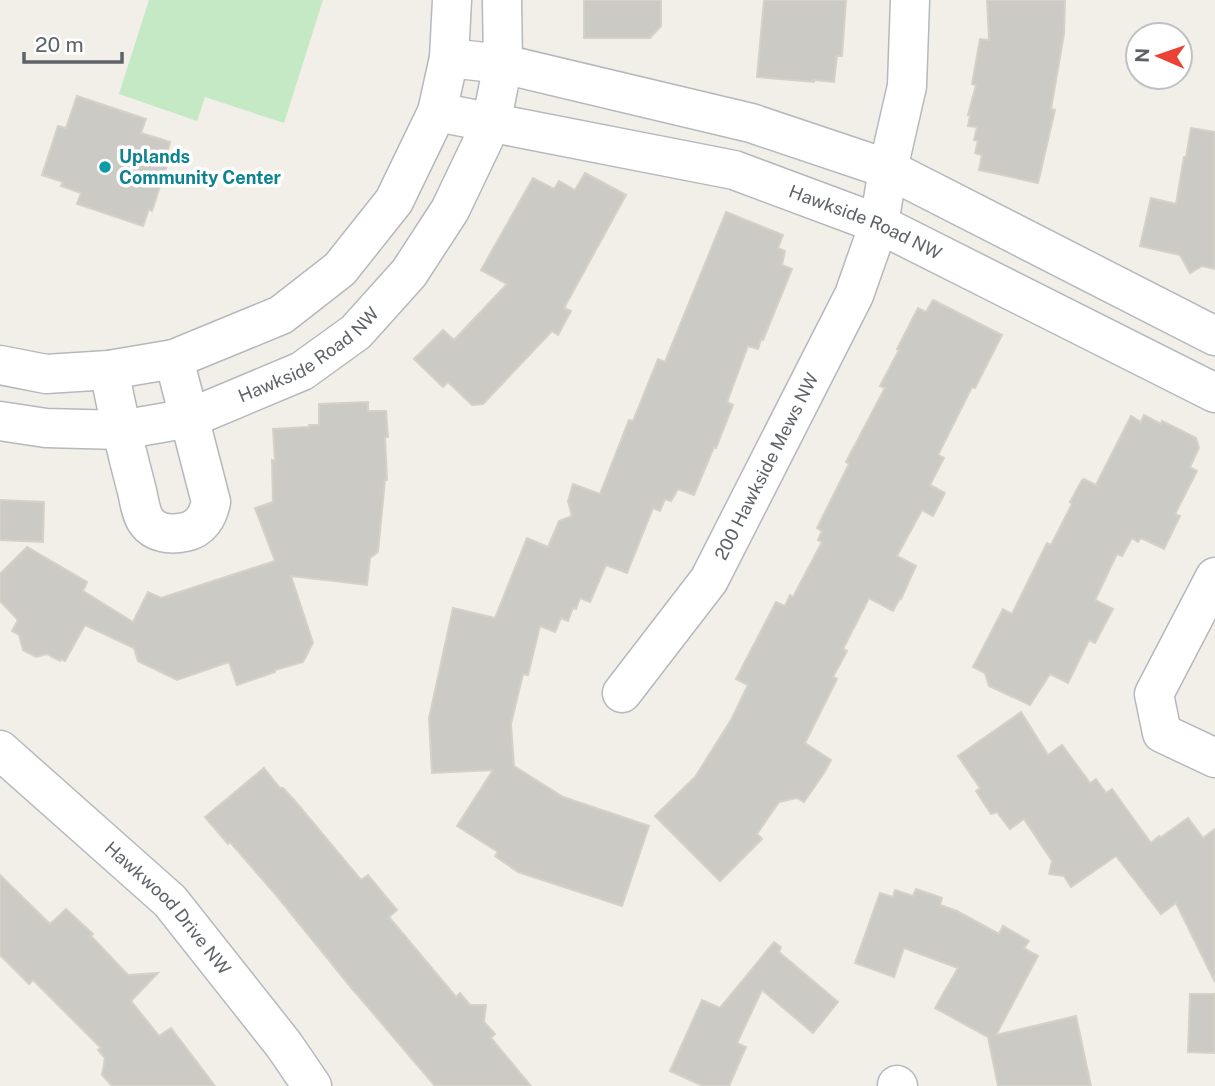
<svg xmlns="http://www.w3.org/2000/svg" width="1215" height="1086" font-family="'Public Sans',sans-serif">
  <rect width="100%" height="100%" fill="#f1efe8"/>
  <path fill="#c5e8c5" d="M149,0H323L284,123L205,97L197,121L119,94Z"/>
  <g fill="#cccac5" stroke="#d6d1c6" stroke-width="2">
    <path d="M584,0H661V26L650,38H584Z"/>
    <path d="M764,0H846L842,56H837L834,82L814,80V82L757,77Z"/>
    <path d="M987,0H1065L1064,34L1051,109L1055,110L1038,183L979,170L982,155L975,153L978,141L974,140L977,127L968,126L970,115H968L976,85L972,84L980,39L989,40Z"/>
    <path d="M77,96L146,119L141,133L170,142L166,158L169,159L152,211L149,209L143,226L77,204L81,193L61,186L63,182L42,175L58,126L66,128Z"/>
    <path d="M1191,128L1215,132V269L1202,266L1190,273L1180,255L1140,246L1151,198L1176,204L1184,157H1186Z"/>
    <path d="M585,173L626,195L564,308L571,311L558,335L552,331L483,404L472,405L448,382L443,387L414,359L443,330L454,340L507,284L481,270L533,178L554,189L559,181L575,190Z"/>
    <path d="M726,212L783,235L778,248L785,251L782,265L792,269L763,340L761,339L758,349L748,346L727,402L733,405L716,448L714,447L694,495L678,489L671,501L665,499L660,511L653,508L627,573L606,565L590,602L580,598L576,609L573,608L568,621L561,618L555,632L540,626L528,675L523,674L511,724L514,766L563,797L649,826L622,906L518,872L495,856L498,852L457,826L493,770L432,773L429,718L453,608L495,618L527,538L548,547L559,521L572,516L568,501L573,484L600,494L629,420L633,421L658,359L665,362Z"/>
    <path d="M933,300L1002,335L975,388L972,387L938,455L944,458L930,485L945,493L933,516L922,510L897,556L916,566L901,599L900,598L893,611L869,598L843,649L847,651L833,677L837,679L805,743L831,760L824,773L804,802L797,798L779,802L757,834L762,839L720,881L655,816L695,777L731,720L748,685L736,679L776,602L785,606L790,595L793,597L822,542L818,540L822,531L817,528L849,464L846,462L885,388L880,386L899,350L897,349L918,308L926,312Z"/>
    <path d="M368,402V411H386L388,437H385L387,480H385L378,552L370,558L367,585L291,576L313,643L303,662L275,670V672L237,685L229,662L177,680L138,661L134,648L85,625L65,661L61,659L60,661L47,654L36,657L23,650L19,635L12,631L18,620L0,601V574L27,547L87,582L83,591L133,622L148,592L161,598L275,561L255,508L273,502L272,460L275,461L273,429L309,427V425H319V404Z"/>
    <path d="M1144,415L1161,424L1162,421L1196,438L1199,448L1190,467L1197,471L1175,514L1180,516L1164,549L1141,538L1138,542L1132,538L1122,556L1117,554L1095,600L1113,609L1095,643L1089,640L1068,683L1050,674L1030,705L989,686L985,673L973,667L1003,609L1012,614L1047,543L1051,545L1072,504L1070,502L1082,480L1084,481V479L1096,485L1131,416L1141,422Z"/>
    <path d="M0,500L44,502L43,542L0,540Z"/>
    <path d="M1021,712L1048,755L1062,745L1090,783L1096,779L1106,793L1112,789L1151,843L1159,836L1160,838L1188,818L1203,838L1215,829V982L1176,903L1161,914L1116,856L1071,887L1064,876L1049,874L1052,861L1024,819L1010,829L997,812L991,814L976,791L980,788L958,756Z"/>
    <path d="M264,768L280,788H283L295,801L361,880L368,875L397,910L389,917L456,997L460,993L470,1005H486L484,1022L495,1034L491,1038L531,1086H435L349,985L276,895L230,842L228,844L205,817Z"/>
    <path d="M0,875L50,924L66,909L93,934L91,936L128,975L158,973L131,1001L159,1036L171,1028L215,1086H112L102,1075L105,1058L98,1050L101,1048L33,980L29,984L0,955Z"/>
    <path d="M916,889L942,898L940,905L957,911L999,934L1003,926L1029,941L1024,948L1038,956L996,1035L1076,1016L1091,1086H998L988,1037L935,1008L958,968L904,948L894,977L855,963L880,893L893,897L895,890L913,896Z"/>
    <path d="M774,942L781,947L779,952L838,1002L813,1033L762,990L737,1043L746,1047L729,1086H703L670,1071L702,1000L720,1008Z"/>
    <path d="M1190,994H1215V1053L1188,1052Z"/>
  </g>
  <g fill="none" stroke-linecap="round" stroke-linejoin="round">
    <g stroke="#b5b8bc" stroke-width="41">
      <g id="street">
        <path d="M449,58L503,64L751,123L888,169L1215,336"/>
        <path id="s1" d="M437,112L734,170L879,224L1215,393"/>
        <path d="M0,365L46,374L109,370L174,359L281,315L340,269L394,201L437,112L449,58L452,0"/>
        <path d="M109,370C117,410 126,450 137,491C139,500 141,514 146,521C155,534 171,535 185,532C201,529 208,516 211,502L174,359"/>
        <path id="s2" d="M0,421L46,428L121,430L190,418L302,371L356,332L409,273L450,210L491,124L503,64L502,0"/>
        <path d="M1215,577L1154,694L1162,733L1215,758"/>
        <path id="s3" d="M622,693L709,580L854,295L879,224L888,169L907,86L910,0"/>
        <path d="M897,1085L898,1086"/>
      </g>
    </g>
    <g stroke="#b6babf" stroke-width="41">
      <g id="secondary">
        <path id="s4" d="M0,750L170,901L284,1045L312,1086"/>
      </g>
    </g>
    <use href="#street" stroke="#fff" stroke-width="38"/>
    <use href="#secondary" stroke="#fff" stroke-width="38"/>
  </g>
  <circle fill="#0f9aa8" stroke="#fff" stroke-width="2.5" cx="105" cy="167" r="7"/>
  <g text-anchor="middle" stroke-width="7" stroke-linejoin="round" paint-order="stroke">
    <g font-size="18" font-weight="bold" fill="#0d838f" stroke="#fff" text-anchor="start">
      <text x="119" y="163">Uplands<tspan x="119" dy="21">Community Center</tspan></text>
    </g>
    <g font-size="18" fill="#5f6368" stroke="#fff">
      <text dy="6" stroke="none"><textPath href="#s1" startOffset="444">Hawkside Road NW</textPath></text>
      <text dy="6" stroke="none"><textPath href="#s2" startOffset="327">Hawkside Road NW</textPath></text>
      <text dy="6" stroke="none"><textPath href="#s3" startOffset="270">200 Hawkside Mews NW</textPath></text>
      <text dy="6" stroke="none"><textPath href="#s4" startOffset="231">Hawkwood Drive NW</textPath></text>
    </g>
  </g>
  <g transform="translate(1159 56) rotate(272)"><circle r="33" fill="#ffffff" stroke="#bfc1c3" stroke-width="2"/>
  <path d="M0-5L12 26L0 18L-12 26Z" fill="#ea4335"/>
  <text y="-10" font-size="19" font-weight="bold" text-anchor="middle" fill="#5f6368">N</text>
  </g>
  <path d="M24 52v10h98v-10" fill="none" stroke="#5f6368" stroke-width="3.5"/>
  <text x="35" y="52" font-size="21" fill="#5f6368" stroke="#ffffff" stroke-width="5" paint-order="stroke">20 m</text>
</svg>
